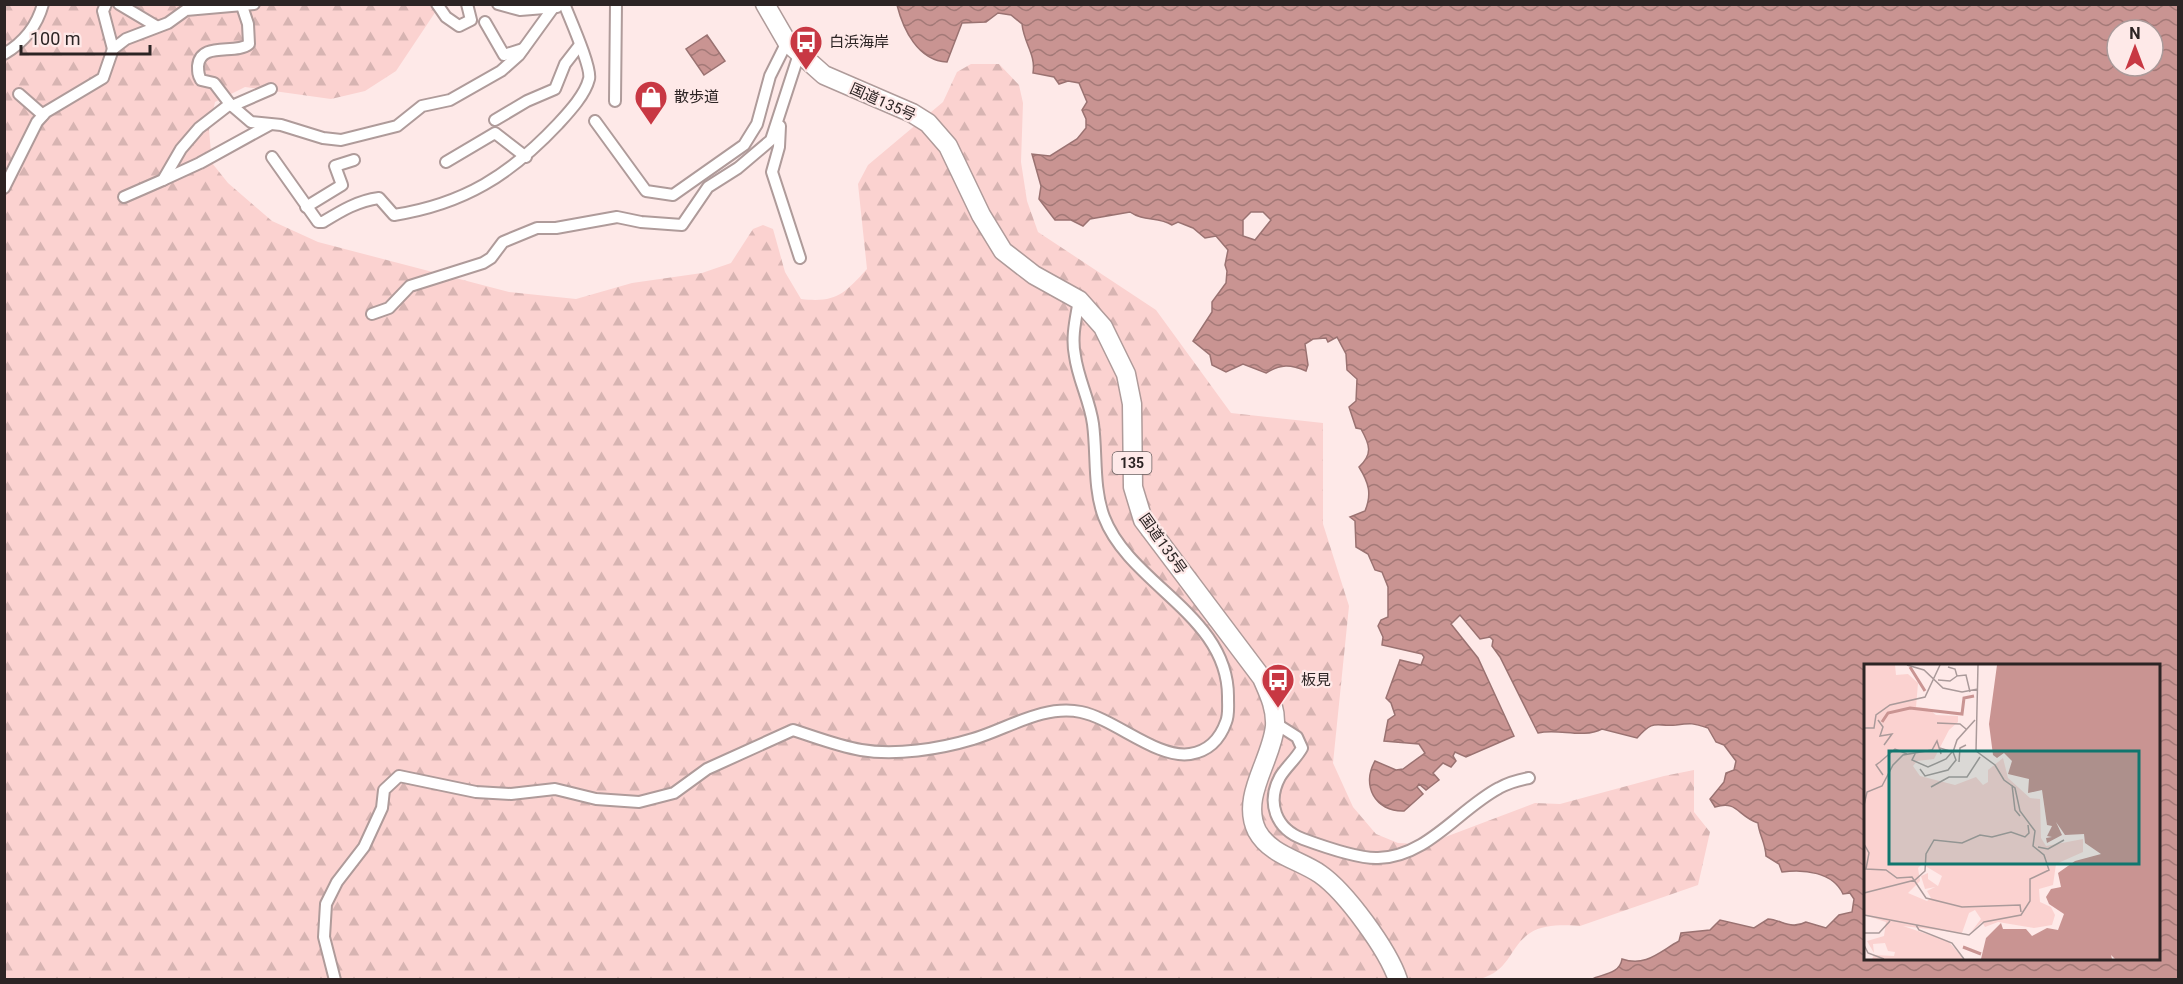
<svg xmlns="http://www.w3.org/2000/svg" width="2183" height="984" font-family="Roboto,'Noto Sans JP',sans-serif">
  <defs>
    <pattern id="forest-firs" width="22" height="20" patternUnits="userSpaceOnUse" patternTransform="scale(1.5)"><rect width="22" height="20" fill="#fbd2d0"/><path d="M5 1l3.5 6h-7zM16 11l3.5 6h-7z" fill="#d7b4b2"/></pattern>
    <pattern id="water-waves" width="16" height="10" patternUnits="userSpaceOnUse" patternTransform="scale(1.5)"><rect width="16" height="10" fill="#c99492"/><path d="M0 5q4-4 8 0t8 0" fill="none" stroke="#a37977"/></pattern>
  </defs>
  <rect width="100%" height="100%" fill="#fee9e8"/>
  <path fill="url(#forest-firs)" d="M5,5H440L396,71L365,91L331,99L245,87L215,102L209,130L212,163L228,183L272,221L318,242L509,292L576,299L632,283L702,273L731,263L753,229L763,225L773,229L785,272L801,299C836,303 844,294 867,269L858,184L868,165L943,102L957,72L971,64H999L1019,85L1023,103L1021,162L1027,201L1038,232L1156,310L1231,413L1323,423V524L1349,606L1333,763L1353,807L1376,834L1398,843L1417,844L1440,839L1535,803L1560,804L1664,776L1694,770V812L1710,832L1698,885L1580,926C1565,925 1544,924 1530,933C1509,947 1511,970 1480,979L5,980Z"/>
  <g fill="url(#water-waves)" stroke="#9a7271" stroke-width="1.5" fill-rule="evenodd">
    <path d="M897,5H2178V979H1592C1602,974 1620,974 1622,959C1646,967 1659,952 1679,941L1681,933L1710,930L1720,920L1754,928L1768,919C1782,920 1791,930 1806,922L1826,928L1839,915L1852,912L1854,899L1850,893L1843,894C1833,872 1804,869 1782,872L1779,864L1766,856C1765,841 1759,835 1758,823C1737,816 1738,800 1715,807L1710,799L1724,782L1726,773L1734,770L1736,761L1724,745L1716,742L1708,728C1693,723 1691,723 1676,725C1655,727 1655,718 1637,738L1602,729C1582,739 1559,728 1538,733L1500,657L1492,646L1493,640L1490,637L1480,639L1460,615L1451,624L1478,658L1514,736L1466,757L1455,752L1453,756L1456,761L1451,767L1443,763L1433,773L1439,780L1426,790L1419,784L1417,787L1423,794L1404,811C1375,812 1361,785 1375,761L1396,770L1403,769L1425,753L1419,744L1384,741L1388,720L1395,715L1391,703L1386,698L1400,660L1421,665L1424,657L1422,654L1382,645L1383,637L1378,626L1381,620L1388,617V587L1382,572L1375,570L1368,554L1356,547L1355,521L1350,517L1365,511C1372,494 1369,483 1359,467C1373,454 1370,445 1361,429L1356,428L1349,407L1356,401L1357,379L1347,370L1346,354L1337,337L1328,342L1326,338L1313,339L1305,344L1308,365L1306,371C1290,364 1281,364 1266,373L1243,364L1226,372L1212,365L1210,355L1193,341L1212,312V302L1226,283L1227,271L1225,265L1228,250L1216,236L1205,238L1193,228L1178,222L1172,225C1158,216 1144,222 1130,212L1090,219L1083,226L1071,220H1055L1039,199L1041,186L1032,154L1050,156L1077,139L1086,128V119L1082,110L1087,102L1079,83L1068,81L1059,84L1054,77L1033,73C1036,54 1024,44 1022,24L1011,15L998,13L986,22L962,23L947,62C918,61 903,29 897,5ZM2117,30H2153V66H2117ZM1251,212H1263L1271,220L1255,240L1243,236V220ZM1865,666H2158V958H1865Z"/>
    <path d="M707,35L725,61L704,75L686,49Z"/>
  </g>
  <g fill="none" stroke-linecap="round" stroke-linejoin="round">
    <g stroke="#af9b9a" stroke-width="14">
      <g id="street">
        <path d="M106,4L103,11L113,49"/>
        <path d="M119,4L156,26"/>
        <path d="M437,4L446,17L459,26L471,20L467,4"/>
        <path d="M498,4L520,10L557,7"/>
        <path d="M242,6L248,24L249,44C236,55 200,41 198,66C198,72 198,75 201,80L214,83L230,104L251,122L281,125L323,138L341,140L397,126L422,106L450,100L501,71L519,55L553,8"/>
        <path d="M485,22L504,55L523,49"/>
        <path d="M4,54C23,43 37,26 43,4"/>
        <path d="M19,94L43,115"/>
        <path d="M615,101L616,4"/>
        <path d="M232,106L271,89"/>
        <path d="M495,120L527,101L555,89L565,64L579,46"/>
        <path d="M595,121L646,191L673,195L744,145L757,124L770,76L787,42"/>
        <path d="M780,126L779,147L772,172L800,258"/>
        <path d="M272,157L318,222H323C341,211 357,201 379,198L394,215C464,204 510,175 558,124C569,112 585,95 589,79C592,68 570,19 565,6"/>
        <path d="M446,162L495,133L526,157"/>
        <path d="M163,180L200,163L269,125"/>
        <path d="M4,188L37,122L46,112L103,78L113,49L126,39L168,23L186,10L254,4"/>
        <path d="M124,197L163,180L181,149L199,128L230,104"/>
        <path d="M306,207L342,185L335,166L354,160"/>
        <path d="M372,314L389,308L410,286L483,263L491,258L503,242L537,228H556L617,217L641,222L682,225L708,187L738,168L771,140L799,54"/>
        <path d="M1275,723L1297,737L1302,748C1296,759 1286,767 1280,777C1266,803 1276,829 1303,839C1322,846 1358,859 1378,858C1427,857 1459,809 1499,788C1508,783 1518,780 1529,778"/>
        <path d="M335,980L324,937L326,904L337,882L364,847L382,808L384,790L399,776L476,792L511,794L555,789L596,799L639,802L674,793L707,769L793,730C815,737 838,746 861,750C895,756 940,749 973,739C1007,729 1044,704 1081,712C1115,719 1157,759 1190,754C1209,751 1220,739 1226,722C1229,715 1228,706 1228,699C1230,616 1130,585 1104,517C1093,488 1097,454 1093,424C1090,401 1078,379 1075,356C1071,337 1076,318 1079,300"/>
      </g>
    </g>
    <g stroke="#af9b9a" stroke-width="21">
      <path id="highway" d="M765,4L787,42L824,75L912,113L928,123L948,146L981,215L1003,251L1034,275L1079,300L1103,327L1126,374L1132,404L1133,487L1143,520L1262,678C1269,694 1276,708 1275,726C1272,760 1240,797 1257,831C1270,855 1300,860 1320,874C1346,892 1388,950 1398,980"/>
    </g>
    <use href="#street" stroke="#fff" stroke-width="10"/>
    <use href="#highway" stroke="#fff" stroke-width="18"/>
  </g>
  <defs>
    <g id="bus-pin" transform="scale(1.725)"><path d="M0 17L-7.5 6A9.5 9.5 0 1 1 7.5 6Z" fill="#c83843" stroke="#fee9e8"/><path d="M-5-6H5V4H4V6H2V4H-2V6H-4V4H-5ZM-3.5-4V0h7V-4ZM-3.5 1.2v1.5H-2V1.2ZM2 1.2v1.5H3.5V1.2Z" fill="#fff"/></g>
    <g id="shop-pin" transform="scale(1.725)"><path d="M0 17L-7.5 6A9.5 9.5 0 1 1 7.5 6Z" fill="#c83843" stroke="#fee9e8"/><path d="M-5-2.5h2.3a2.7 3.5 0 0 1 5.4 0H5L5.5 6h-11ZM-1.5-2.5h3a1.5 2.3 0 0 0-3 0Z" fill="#fff"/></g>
  </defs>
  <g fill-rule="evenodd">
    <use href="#bus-pin" x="806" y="42"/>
    <use href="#shop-pin" x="651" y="97"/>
    <use href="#bus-pin" x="1278" y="680"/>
  </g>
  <g text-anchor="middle" stroke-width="4.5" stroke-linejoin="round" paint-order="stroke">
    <rect fill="#fee9e8" stroke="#6b5f5f" stroke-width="1.5" x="1112.5" y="452" width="39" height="22" rx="4.5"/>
    <g font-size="14" font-weight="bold" fill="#2c2424">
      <text x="1132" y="468">135</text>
    </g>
    <g font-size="15" fill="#2c2424" stroke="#fee9e8" text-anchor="start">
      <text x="829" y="47">白浜海岸</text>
      <text x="674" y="102">散歩道</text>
      <text x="1301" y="685">板見</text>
    </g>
    <g font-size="15" fill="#2c2424" stroke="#fee9e8">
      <text transform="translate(883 102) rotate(24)" y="5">国道135号</text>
      <text transform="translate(1163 544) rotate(55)" y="5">国道135号</text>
    </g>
  </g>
  <g transform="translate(1864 664)">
    <rect width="296" height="296" fill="#fee9e8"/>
    <path d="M0,1H31L32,11L44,10L54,19L52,43L63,44L72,51L94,52V58L85,66L70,95L53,97L49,102L56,112L91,121L112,113L119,121L124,118V106L139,94L144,114L166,134L176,135L177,174L182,182L219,175V188L192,200L189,221L175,225L176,238L187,243L191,251L188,261L170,264L134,258L121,263L118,258L107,268L117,255L111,246L105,249L98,269L39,262L84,277L100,295H8L10,291L30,292L31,288L24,287L21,279L9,280L10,289L3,277L20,272L22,258L0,251ZM58,200L78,212L74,222L64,215V209L57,212L61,225L71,223L63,227L67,234L63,237L44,229L56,217L54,204Z" fill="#fbd2d0" fill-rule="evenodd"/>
    <path d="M133,1H295V295H251L247,291L248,295H117L122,274L137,259L139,265H162L168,272L183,264L194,266L200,250L185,240L182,233L187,225L197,223L194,209L211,197L237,190L221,179L220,170L201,171L192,158L198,171L183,179L182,174L188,173L183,172L188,162L183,161L178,126L164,129L165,115L144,110L148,97L140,89L133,94L129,91L125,60Z" fill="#c99492"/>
    <path fill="none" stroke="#c99492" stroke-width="3" d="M46,3L61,27M18,58L24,49L46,44L98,50L100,34L110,32M99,283L117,290"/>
    <path fill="none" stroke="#aa9a9a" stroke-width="1.5" d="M43,1L60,6L79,24L98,28L114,25M84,3L91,5L93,12L102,11L106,28M74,16L86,17L93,12M14,56L19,63L16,72L28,70L20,81M73,59L96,60L102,65M0,64H10L12,51L26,41L61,33L76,1M52,88L48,96L64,103L82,95L88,88M95,98L96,84L102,81M56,105L61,112L84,106L92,96L89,88L93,76L111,56M19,111L12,101L16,98L31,85L43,90M148,121L151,146L156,152M67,123L85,113H103L116,93M0,141L3,128L18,122L29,101L39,91L68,86L73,77L77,90L76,84L89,88M0,180L5,189L2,205L22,206L33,214L48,213L62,234L98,243L156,241L157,248M174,183L184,185L200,176M0,229L51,216L61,207L62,190L70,176L98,179L116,171L128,173L147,168L161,173L165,169L164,161M0,251L105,271L120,258L157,251L166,237V215L185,206L180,191L169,182L171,167L156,147L151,124L140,116L131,101L112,87L114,1M52,261L55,266L88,279L100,295M0,269H15L26,257M0,281L4,289L20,295"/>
    <path fill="#0f766e" fill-opacity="0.15" stroke="#0f766e" stroke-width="3" d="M25,87H275V200H25Z"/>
    <rect width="296" height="296" fill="none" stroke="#2c2424" stroke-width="3"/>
  </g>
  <rect width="2183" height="984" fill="none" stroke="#2c2424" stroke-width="12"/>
  <g transform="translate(2135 48)"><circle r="28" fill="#fee9e8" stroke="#aa9a9a" stroke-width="1.5"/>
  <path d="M0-4.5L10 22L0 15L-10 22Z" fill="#c83843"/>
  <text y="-9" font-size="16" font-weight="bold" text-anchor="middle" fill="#2c2424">N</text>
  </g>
  <path d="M21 45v9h129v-9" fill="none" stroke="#2c2424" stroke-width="3"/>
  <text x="30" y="45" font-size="18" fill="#2c2424" stroke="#fee9e8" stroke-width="4.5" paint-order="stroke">100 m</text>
</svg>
